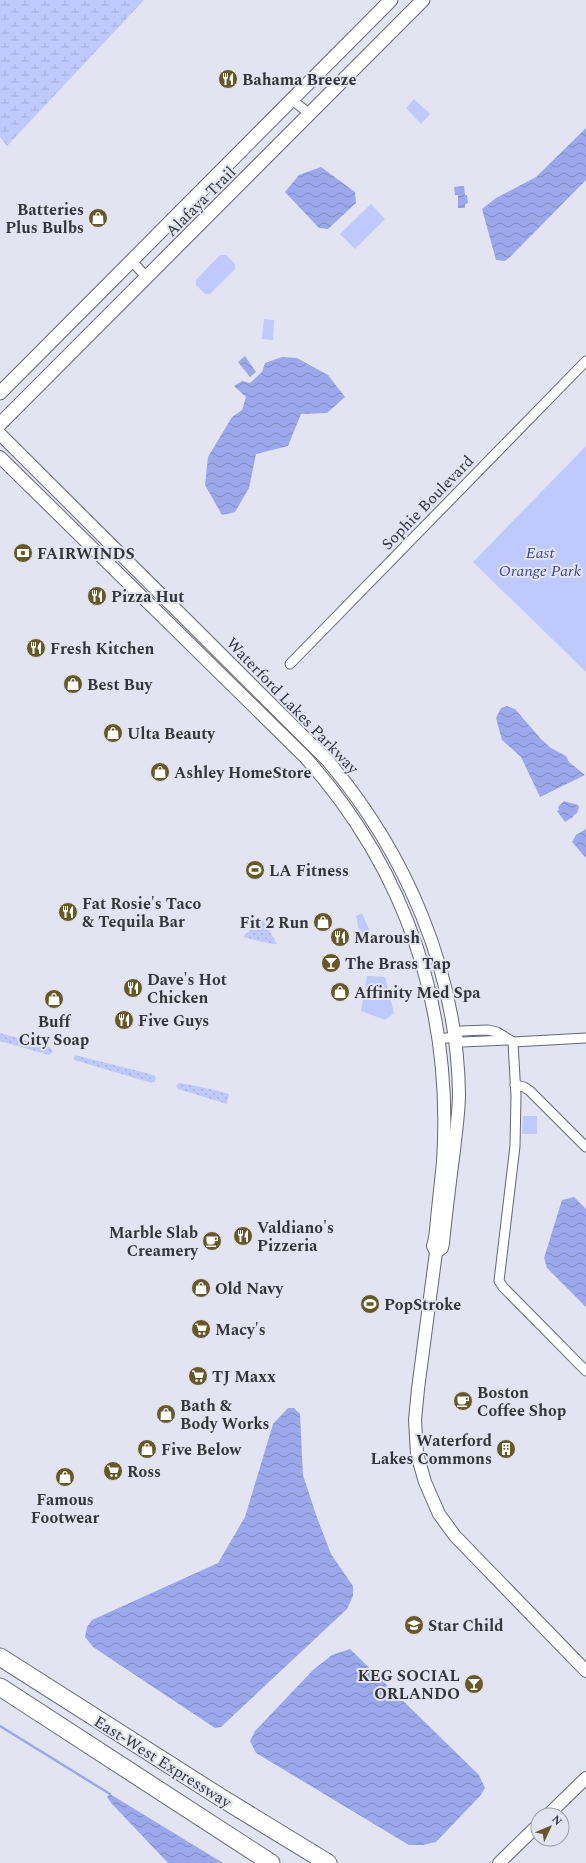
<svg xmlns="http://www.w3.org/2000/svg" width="586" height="1863" font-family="Spectral,serif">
  <defs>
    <pattern id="grass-dots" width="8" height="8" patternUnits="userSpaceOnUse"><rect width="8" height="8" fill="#bfc9fb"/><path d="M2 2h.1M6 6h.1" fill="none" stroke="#a5add8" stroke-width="1.8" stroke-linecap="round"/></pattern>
    <pattern id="wetland-marsh" width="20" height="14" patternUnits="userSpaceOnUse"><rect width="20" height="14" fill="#bfc9fb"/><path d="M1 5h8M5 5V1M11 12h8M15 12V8" fill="none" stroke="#a5add8"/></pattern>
    <pattern id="water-waves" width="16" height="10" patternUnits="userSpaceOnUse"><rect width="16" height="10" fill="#9ba8ec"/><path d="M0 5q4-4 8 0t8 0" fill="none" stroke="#7f8ac0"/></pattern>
  </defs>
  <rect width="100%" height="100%" fill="#e2e5f1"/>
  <g fill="url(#grass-dots)">
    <path d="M262,918L277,944H272L243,937Z"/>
    <path d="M0,1033L50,1047L53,1052L49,1055L0,1041Z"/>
    <path d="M75,1055L154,1075L156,1078L155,1081L152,1083L74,1060Z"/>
    <path d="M180,1083L215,1090L229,1094L227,1104L178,1089L176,1085Z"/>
  </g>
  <path fill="url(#wetland-marsh)" d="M0,0H144L7,146L0,137Z"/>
  <g fill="#bfc9fb">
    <path d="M414,99L430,114L421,124L406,108Z"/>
    <path d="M371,204L385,219L355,249L340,234Z"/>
    <path d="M220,255H226L235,264V269L210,294H205L196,285V280Z"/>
    <path d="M264,319L274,320L273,340L262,339Z"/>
    <path d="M586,446V672L473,562Z"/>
    <path d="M362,913L373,938L371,940L363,942L361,940L356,916Z"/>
    <path d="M367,976L385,977L394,1013L385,1020L361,1011Z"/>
    <path d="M523,1116H537V1134H522Z"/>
  </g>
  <g fill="url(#water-waves)">
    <path d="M586,128V180L510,257L505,261L496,260L482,209L496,198L536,177Z"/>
    <path d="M321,167L355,192L356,203L328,229L319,228L285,192L299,175Z"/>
    <path d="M464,186L465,195H467L468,203L465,204V208H458V195H455L454,187Z"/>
    <path d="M245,356L256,372L250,377L238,362Z"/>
    <path d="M282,357L297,358L328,375L345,397L327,413L301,414L288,446L256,454L249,488L235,512L222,515L205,485L208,457L232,417L242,410L246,397L234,386L242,381L250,383L262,372L265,363Z"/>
    <path d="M507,706L515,709L541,739L551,748L566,756L569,762L585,775L540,797L521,757L502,740L496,718L501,708Z"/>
    <path d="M564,801L578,805L579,807L577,813L573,816V817L565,822L557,811L559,810L558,807Z"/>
    <path d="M586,829V858L572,842L576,835Z"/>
    <path d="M574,1197L586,1209V1307L547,1268L544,1258L562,1200Z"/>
    <path d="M288,1408H294L300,1414L303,1475L316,1515L331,1554L353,1586V1596L347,1609L221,1727L215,1728L93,1647L85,1637L87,1627L92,1620L218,1563L245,1517L273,1424Z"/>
    <path d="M350,1649L479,1775L485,1788L480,1796L436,1842L423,1845H409L256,1753L250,1741L255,1731L313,1670L332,1655Z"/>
    <path d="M110,1794L223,1863H168L112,1804L107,1797Z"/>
  </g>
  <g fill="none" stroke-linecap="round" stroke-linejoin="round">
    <path stroke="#9ba8ec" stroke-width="2.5" d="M0,1726L110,1794"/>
    <g stroke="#656772" stroke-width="11">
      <g id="minor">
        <path d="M292,100L310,114"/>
        <path d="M132,261L147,278"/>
        <path d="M290,664L586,361"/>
        <path d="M454,1037L462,1042L508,1040"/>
        <path d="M439,1039L454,1037L461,1031L488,1030L497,1032L513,1042L586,1038"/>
        <path d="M513,1042L516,1096L515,1146L499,1281L503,1287L586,1371"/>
        <path d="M515,1085L524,1087L530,1091L586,1147"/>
      </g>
    </g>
    <g stroke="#656772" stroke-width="14">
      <g id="tertiary">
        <path d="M0,434L328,761C406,853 457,971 459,1093C459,1112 456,1131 454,1150C450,1181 446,1212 443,1243L442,1248L436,1252"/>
        <path d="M0,457L305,757C407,871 453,1010 443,1162C441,1181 439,1200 437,1219C436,1228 436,1238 433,1246L436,1252L418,1389L415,1420L417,1454L425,1482L439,1514L455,1536L586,1671"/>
        <path d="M548,1815L586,1778"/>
        <path d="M499,1863L538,1825"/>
      </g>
    </g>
    <g stroke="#656772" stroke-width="15">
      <g id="secondary">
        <path d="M0,393L391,0"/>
        <path d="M0,424L423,0"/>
      </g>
    </g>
    <g stroke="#656772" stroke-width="19">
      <g id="motorway">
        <path d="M0,1657L220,1797L328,1863"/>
        <path d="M0,1687L271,1863"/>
      </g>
    </g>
    <use href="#minor" stroke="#fff" stroke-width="9"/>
    <use href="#tertiary" stroke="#fff" stroke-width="12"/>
    <use href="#secondary" stroke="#fff" stroke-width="13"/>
    <use href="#motorway" stroke="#fff" stroke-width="17"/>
  </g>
  <defs>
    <g id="restaurant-disc" transform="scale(1)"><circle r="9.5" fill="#665926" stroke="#e2e5f1"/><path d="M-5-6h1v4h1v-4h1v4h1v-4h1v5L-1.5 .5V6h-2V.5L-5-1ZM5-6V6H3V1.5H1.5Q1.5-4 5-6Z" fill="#fff"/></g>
    <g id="shop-disc" transform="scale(1)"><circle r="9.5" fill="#665926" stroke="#e2e5f1"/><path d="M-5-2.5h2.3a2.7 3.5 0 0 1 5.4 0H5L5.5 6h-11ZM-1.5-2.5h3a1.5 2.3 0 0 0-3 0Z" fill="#fff"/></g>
    <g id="bank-disc" transform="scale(1)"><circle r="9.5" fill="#665926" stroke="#e2e5f1"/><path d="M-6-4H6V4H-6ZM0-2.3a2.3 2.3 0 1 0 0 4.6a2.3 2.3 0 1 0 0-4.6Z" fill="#fff"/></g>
    <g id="stadium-disc" transform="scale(1)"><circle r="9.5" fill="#665926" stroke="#e2e5f1"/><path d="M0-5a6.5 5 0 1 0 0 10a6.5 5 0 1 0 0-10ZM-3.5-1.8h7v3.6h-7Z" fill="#fff"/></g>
    <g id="bar-disc" transform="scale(1)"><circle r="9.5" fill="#665926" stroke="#e2e5f1"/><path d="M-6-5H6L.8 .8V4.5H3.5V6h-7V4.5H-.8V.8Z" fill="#fff"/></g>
    <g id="cafe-disc" transform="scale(1)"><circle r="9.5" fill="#665926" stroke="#e2e5f1"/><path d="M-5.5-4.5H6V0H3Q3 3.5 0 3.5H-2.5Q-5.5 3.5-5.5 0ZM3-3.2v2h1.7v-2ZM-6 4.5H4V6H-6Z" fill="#fff"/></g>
    <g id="supermarket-disc" transform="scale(1)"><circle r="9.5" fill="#665926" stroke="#e2e5f1"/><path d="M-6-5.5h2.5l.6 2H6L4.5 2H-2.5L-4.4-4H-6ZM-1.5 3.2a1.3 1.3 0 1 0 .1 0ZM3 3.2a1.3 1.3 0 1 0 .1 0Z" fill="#fff"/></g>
    <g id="building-disc" transform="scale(1)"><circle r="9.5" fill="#665926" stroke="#e2e5f1"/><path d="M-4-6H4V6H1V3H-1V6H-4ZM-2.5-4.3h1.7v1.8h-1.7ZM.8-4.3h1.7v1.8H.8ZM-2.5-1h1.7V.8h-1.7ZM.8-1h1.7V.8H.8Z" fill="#fff"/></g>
    <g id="school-disc" transform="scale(1)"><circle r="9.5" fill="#665926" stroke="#e2e5f1"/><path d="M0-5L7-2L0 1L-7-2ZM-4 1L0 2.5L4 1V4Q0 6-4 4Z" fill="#fff"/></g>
  </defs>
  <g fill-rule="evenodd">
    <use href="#restaurant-disc" x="228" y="79"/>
    <use href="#shop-disc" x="98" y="218"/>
    <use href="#bank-disc" x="23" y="553"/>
    <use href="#restaurant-disc" x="97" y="596"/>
    <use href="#restaurant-disc" x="36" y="648"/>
    <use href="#shop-disc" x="73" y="684"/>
    <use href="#shop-disc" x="113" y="733"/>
    <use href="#shop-disc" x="160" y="772"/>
    <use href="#stadium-disc" x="255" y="870"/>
    <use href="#restaurant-disc" x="68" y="912"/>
    <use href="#shop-disc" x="323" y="922"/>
    <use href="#restaurant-disc" x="340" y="937"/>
    <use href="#bar-disc" x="331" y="963"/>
    <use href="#restaurant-disc" x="133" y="988"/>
    <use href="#shop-disc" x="340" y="992"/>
    <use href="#shop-disc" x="54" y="999"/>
    <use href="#restaurant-disc" x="124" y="1020"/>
    <use href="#restaurant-disc" x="243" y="1236"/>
    <use href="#cafe-disc" x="212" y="1241"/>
    <use href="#shop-disc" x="201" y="1288"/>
    <use href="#stadium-disc" x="370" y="1304"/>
    <use href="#supermarket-disc" x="201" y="1329"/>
    <use href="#supermarket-disc" x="198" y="1376"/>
    <use href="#cafe-disc" x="463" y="1401"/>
    <use href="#shop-disc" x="166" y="1414"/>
    <use href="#shop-disc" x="147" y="1449"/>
    <use href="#building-disc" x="506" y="1449"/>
    <use href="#supermarket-disc" x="113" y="1471"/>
    <use href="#shop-disc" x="65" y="1477"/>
    <use href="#school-disc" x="414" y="1625"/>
    <use href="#bar-disc" x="474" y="1684"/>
  </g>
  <g text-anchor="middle" stroke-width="4" stroke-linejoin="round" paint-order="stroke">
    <g font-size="16" font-weight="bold" fill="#34353a" stroke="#e2e5f1" text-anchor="start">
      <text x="242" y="85">Bahama Breeze</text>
      <text x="84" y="215" text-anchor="end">Batteries<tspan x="84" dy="18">Plus Bulbs</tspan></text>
      <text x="37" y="559">FAIRWINDS</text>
      <text x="111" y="602">Pizza Hut</text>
      <text x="50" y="654">Fresh Kitchen</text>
      <text x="87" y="690">Best Buy</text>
      <text x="127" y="739">Ulta Beauty</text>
      <text x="174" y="778">Ashley HomeStore</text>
      <text x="269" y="876">LA Fitness</text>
      <text x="82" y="909">Fat Rosie's Taco<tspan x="82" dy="18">&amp; Tequila Bar</tspan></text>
      <text x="309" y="928" text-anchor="end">Fit 2 Run</text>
      <text x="354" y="943">Maroush</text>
      <text x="345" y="969">The Brass Tap</text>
      <text x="147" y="985">Dave's Hot<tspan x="147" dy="18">Chicken</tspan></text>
      <text x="354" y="998">Affinity Med Spa</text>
      <text x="138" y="1026">Five Guys</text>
      <text x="54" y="1027" text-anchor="middle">Buff<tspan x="54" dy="18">City Soap</tspan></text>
      <text x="257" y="1233">Valdiano's<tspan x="257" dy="18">Pizzeria</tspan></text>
      <text x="198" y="1238" text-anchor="end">Marble Slab<tspan x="198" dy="18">Creamery</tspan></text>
      <text x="215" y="1294">Old Navy</text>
      <text x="384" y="1310">PopStroke</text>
      <text x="215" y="1335">Macy's</text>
      <text x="212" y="1382">TJ Maxx</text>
      <text x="477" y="1398">Boston<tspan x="477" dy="18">Coffee Shop</tspan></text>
      <text x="180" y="1411">Bath &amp;<tspan x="180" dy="18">Body Works</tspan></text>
      <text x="492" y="1446" text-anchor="end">Waterford<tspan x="492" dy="18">Lakes Commons</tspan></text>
      <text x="161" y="1455">Five Below</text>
      <text x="127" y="1477">Ross</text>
      <text x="65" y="1505" text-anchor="middle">Famous<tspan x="65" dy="18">Footwear</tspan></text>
      <text x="428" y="1631">Star Child</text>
      <text x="460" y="1681" text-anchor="end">KEG SOCIAL<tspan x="460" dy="18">ORLANDO</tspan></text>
    </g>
    <g font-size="16" fill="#34353a" stroke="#e2e5f1">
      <text transform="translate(200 201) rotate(-45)" y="6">Alafaya Trail</text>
      <text transform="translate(427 502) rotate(-46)" y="6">Sophie Boulevard</text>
      <text transform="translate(293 705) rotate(46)" y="6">Waterford Lakes Parkway</text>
      <text transform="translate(163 1761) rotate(32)" y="6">East-West Expressway</text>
    </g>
    <g font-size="16" font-style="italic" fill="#3e4594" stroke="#e2e5f1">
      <text x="540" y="558">East<tspan x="540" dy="18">Orange Park</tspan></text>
    </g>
  </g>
  <g transform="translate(550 1827) rotate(46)"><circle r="19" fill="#e2e5f1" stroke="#9c9fa8"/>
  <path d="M0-3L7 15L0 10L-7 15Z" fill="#665926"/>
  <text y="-6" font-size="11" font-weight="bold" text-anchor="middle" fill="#34353a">N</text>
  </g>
</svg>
